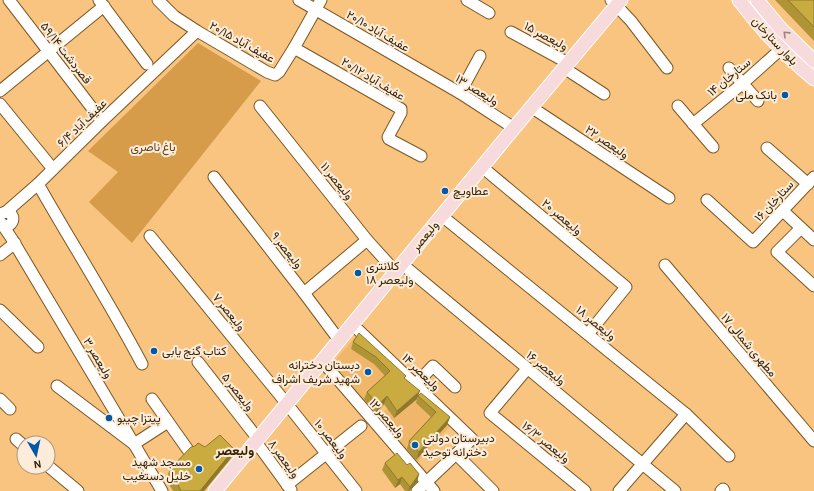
<svg xmlns="http://www.w3.org/2000/svg" width="814" height="491" font-family="'Alegreya Sans',Vazirmatn,sans-serif">
  <rect width="100%" height="100%" fill="#f8c47f"/>
  <g fill="#f0b76a">
    <path d="M356,336L407,383L375,415L333,363Z"/>
    <path d="M409,387L452,424L414,466L376,419Z"/>
  </g>
  <path fill="#d69c4a" d="M198,43L261,81L132,243L89,202L118,172L88,151Z"/>
  <g fill="none" stroke-linecap="round" stroke-linejoin="round">
    <g stroke="#7c5722" stroke-width="13">
      <g id="minor">
        <path d="M9,0L102,121"/>
        <path d="M99,0L147,64"/>
        <path d="M158,0L174,16L197,31L267,72L275,75L279,72L294,48L321,0"/>
        <path d="M299,0L460,93L514,128"/>
        <path d="M467,0L489,13"/>
        <path d="M611,0L631,21L667,68"/>
        <path d="M511,32L568,63"/>
        <path d="M294,48L401,109V113L388,137L389,139L421,156"/>
        <path d="M564,68L604,94"/>
        <path d="M729,68L758,101"/>
        <path d="M0,91L104,6"/>
        <path d="M460,93L480,56"/>
        <path d="M0,104L53,169"/>
        <path d="M260,106L367,240L396,272"/>
        <path d="M678,106L713,147"/>
        <path d="M531,107L669,198"/>
        <path d="M693,124L742,84L781,49"/>
        <path d="M767,148L808,184"/>
        <path d="M482,167L626,287L588,334"/>
        <path d="M214,177L304,293L339,340"/>
        <path d="M38,184C72,244 110,303 142,364"/>
        <path d="M707,200L753,242L814,177"/>
        <path d="M783,211L814,240"/>
        <path d="M6,212L38,184L102,121L197,31"/>
        <path d="M442,216L686,414L729,456"/>
        <path d="M0,222L3,225L8,226C18,220 11,208 1,214"/>
        <path d="M2,224L12,239L162,491"/>
        <path d="M801,228L777,252L814,286"/>
        <path d="M150,236L287,404L356,491"/>
        <path d="M0,255L15,243"/>
        <path d="M402,264L675,491"/>
        <path d="M665,265L814,441"/>
        <path d="M304,293L367,240"/>
        <path d="M0,310L38,347"/>
        <path d="M352,324L472,439L456,454L493,491"/>
        <path d="M322,361L434,491"/>
        <path d="M198,362L258,439"/>
        <path d="M527,369L490,413L585,491"/>
        <path d="M415,385L433,366L455,387"/>
        <path d="M57,386L134,444L168,422"/>
        <path d="M0,399L10,409"/>
        <path d="M152,399L188,450"/>
        <path d="M16,439L24,446"/>
        <path d="M256,442L291,490"/>
        <path d="M48,466L78,491"/>
        <path d="M287,485L361,426"/>
        <path d="M417,491L456,454"/>
        <path d="M619,491L686,414"/>
        <path d="M721,491L723,489L724,491"/>
      </g>
    </g>
    <g stroke="#fff" stroke-width="15">
      <g id="major">
        <path d="M739,0C761,29 786,56 814,79"/>
        <path d="M757,0L781,29L814,61"/>
        <path d="M215,491L514,128L621,0"/>
      </g>
    </g>
    <use href="#minor" stroke="#fff" stroke-width="11"/>
    <use href="#major" stroke="#f7dadc" stroke-width="13"/>
  </g>
  <g fill="#ae9337">
    <path d="M775,0H814V41Z"/>
    <path d="M359,333L405,379L417,399L394,418L384,404L376,413L364,399L367,392L385,376L374,364L351,349L353,342Z"/>
    <path d="M418,396L450,417L447,425L416,460L407,449L409,441L431,417L416,403Z"/>
    <path d="M205,447L234,449L231,458L204,491H173L166,479L170,469Z"/>
    <path d="M385,463L407,465L419,474L417,482L409,491H405L400,484L395,488L382,470Z"/>
  </g>
  <g fill="#8d782d">
    <path d="M420,391L417,399L394,418L397,411Z"/>
    <path d="M387,396L384,404L376,413L378,405Z"/>
    <path d="M450,417L447,425L416,460L419,452Z"/>
    <path d="M234,449L231,458L204,491H200Z"/>
    <path d="M419,474L417,482L409,491H408L410,487Z"/>
    <path d="M402,477L400,484L395,488L398,480Z"/>
  </g>
  <g fill="#caab40" stroke="#8d782d">
    <path d="M788,0H814V27Z"/>
    <path d="M359,333L406,376L404,378L420,391L397,411L387,396L378,405L367,392L390,371L376,357L353,342Z"/>
    <path d="M421,393L450,417L419,452L409,441L436,412L418,396Z"/>
    <path d="M220,435L234,449L200,491H181L170,469L191,447L195,446L198,443L205,447Z"/>
    <path d="M397,453L407,465L410,463L419,474L410,487L402,477L398,480L385,463Z"/>
  </g>
  <defs><path id="oneway-chevron" d="M-2-3.5L2.5 0L-2 3.5" fill="none" stroke-width="1.6" stroke-linecap="round" stroke-linejoin="round"/></defs>
  <use stroke="#9e8579" href="#oneway-chevron" transform="translate(786 34) rotate(-136)"/>
  <g fill="#0058a6" stroke="#fcecd9" stroke-width="1.5">
    <circle cx="785" cy="95" r="4"/>
    <circle cx="445" cy="191" r="4"/>
    <circle cx="358" cy="273" r="4"/>
    <circle cx="154" cy="351" r="4"/>
    <circle cx="368" cy="372" r="4"/>
    <circle cx="109" cy="418" r="4"/>
    <circle cx="415" cy="445" r="4"/>
    <circle cx="199" cy="469" r="4"/>
  </g>
  <g text-anchor="middle" stroke-width="4" stroke-linejoin="round" paint-order="stroke">
    <g font-size="12" fill="#311e01" stroke="#fcecd9">
      <text transform="translate(378 31) rotate(30)" y="4">عفیف آباد ۲۰/۱۰</text>
      <text transform="translate(546 36) rotate(28)" y="4">۱۵ ولیعصر</text>
      <text transform="translate(775 41) rotate(47)" y="4">بلوار ستارخان</text>
      <text transform="translate(242 42) rotate(29)" y="4">عفیف آباد ۲۰/۱۵</text>
      <text transform="translate(66 53) rotate(52)" y="4">۵۹/۱۴ قصردشت</text>
      <text transform="translate(729 77) rotate(-40)" y="4">۱۴ ستارخان</text>
      <text transform="translate(373 79) rotate(31)" y="4">عفیف آباد ۲۰/۱۲</text>
      <text transform="translate(477 90) rotate(32)" y="4">۱۳ ولیعصر</text>
      <text transform="translate(82 123) rotate(-44)" y="4">عفیف آباد ۶/۴</text>
      <text transform="translate(607 142) rotate(34)" y="4">۲۲ ولیعصر</text>
      <text transform="translate(337 181) rotate(51)" y="4">۱۱ ولیعصر</text>
      <text transform="translate(774 201) rotate(-47)" y="4">۱۶ ستارخان</text>
      <text transform="translate(562 217) rotate(40)" y="4">۲۰ ولیعصر</text>
      <text transform="translate(425 236) rotate(-51)" y="4">ولیعصر</text>
      <text transform="translate(287 250) rotate(52)" y="4">۹ ولیعصر</text>
      <text transform="translate(229 312) rotate(51)" y="4">۷ ولیعصر</text>
      <text transform="translate(596 323) rotate(39)" y="4">۱۸ ولیعصر</text>
      <text transform="translate(749 345) rotate(50)" y="4">۱۷ مطهری شمالی</text>
      <text transform="translate(98 358) rotate(59)" y="4">۳ ولیعصر</text>
      <text transform="translate(546 368) rotate(39)" y="4">۱۶ ولیعصر</text>
      <text transform="translate(421 372) rotate(44)" y="4">۱۴ ولیعصر</text>
      <text transform="translate(238 392) rotate(52)" y="4">۵ ولیعصر</text>
      <text transform="translate(387 418) rotate(49)" y="4">۱۲ ولیعصر</text>
      <text transform="translate(331 439) rotate(52)" y="4">۱۰ ولیعصر</text>
      <text transform="translate(546 442) rotate(39)" y="4">۱۶/۳ ولیعصر</text>
      <text transform="translate(284 459) rotate(54)" y="4">۸ ولیعصر</text>
    </g>
    <g font-size="12" fill="#311e01" stroke="#fcecd9" text-anchor="start">
      <text x="777" y="99" text-anchor="end">بانک ملی</text>
      <text x="453" y="195">عطاویچ</text>
      <text x="366" y="270">کلانتری<tspan x="366" dy="14">۱۸ ولیعصر</tspan></text>
      <text x="162" y="355">کتاب گنج یابی</text>
      <text x="360" y="369" text-anchor="end">دبستان دخترانه<tspan x="360" dy="14">شهید شریف اشراف</tspan></text>
      <text x="117" y="422">پیتزا چیبو</text>
      <text x="423" y="442">دبیرستان دولتی<tspan x="423" dy="14">دخترانه توحید</tspan></text>
      <text x="191" y="466" text-anchor="end">مسجد شهید<tspan x="191" dy="14">خلیل دستغیب</tspan></text>
    </g>
    <g font-size="12" fill="#5e431f" stroke="#fcecd9">
      <text x="153" y="151">باغ ناصری</text>
    </g>
    <g font-size="13" font-weight="bold" fill="#311e01" stroke="#fcecd9">
      <text x="235" y="455">ولیعصر</text>
    </g>
  </g>
  <g transform="translate(36 455) rotate(171)"><circle r="19" fill="#fcecd9" stroke="#ab9a83"/>
  <path d="M0-3L7 15L0 10L-7 15Z" fill="#0058a6"/>
  <text y="-6" font-size="11" font-weight="bold" text-anchor="middle" fill="#311e01">N</text>
  </g>
</svg>
